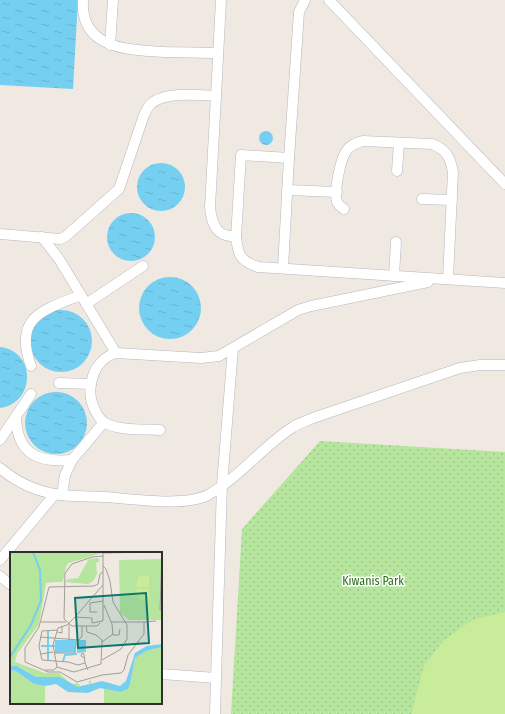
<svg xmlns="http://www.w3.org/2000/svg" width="505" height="714" font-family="'Fira Sans Condensed',sans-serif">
  <defs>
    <pattern id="park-dots" width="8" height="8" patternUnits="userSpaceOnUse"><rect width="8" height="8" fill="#b6e59e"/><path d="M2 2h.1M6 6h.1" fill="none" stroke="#9dc588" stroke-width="1.8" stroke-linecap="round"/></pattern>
    <pattern id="water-ripples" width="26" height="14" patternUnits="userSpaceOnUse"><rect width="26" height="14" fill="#75cff0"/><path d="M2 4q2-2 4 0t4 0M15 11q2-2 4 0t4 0" fill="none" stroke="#66b2ce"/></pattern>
  </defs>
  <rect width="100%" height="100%" fill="#efe9e1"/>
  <path fill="url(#park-dots)" d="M320,441L505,452V714H231L242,529Z"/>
  <path fill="#c9ec9a" d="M505,612V714H412L414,702L424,666L443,641L472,620Z"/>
  <g fill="url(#water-ripples)">
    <path d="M0,0H78L73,89L0,85Z"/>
    <circle cx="266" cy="138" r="7"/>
    <circle cx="161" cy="187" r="24"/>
    <circle cx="131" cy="237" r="24"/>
    <circle cx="170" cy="308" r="31"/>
    <circle cx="61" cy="341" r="31"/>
    <path d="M0,347C36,351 36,403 0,408Z"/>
    <circle cx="56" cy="423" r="31"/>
  </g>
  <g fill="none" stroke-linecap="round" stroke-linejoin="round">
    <g stroke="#b4b7c1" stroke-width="11">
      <g id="minor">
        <path d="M83,0C80,50 130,50 166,52C184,52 201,53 218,53"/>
        <path d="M305,0L299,12L289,158L241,155L236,237C238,255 240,261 258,267L505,283"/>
        <path d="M329,0L505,184"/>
        <path d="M110,45L113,0"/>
        <path d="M216,96L221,0"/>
        <path d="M397,171L399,143"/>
        <path d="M287,190L337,192"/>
        <path d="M422,199L452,200"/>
        <path d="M344,209C341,207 339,206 337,202C334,191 340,159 347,150C351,144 357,143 363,141L432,144C447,150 450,157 453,172L448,279"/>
        <path d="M0,234L60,239L65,237L119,189L144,115C146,111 148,106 151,104C164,91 199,95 216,96L210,207C211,216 213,230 223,234C227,236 232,236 236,237"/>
        <path d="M42,237L59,259L116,353"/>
        <path d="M283,268L289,158"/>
        <path d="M394,276L396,242"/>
        <path d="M86,304L143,266"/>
        <path d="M31,366C13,317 43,310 81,295"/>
        <path d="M59,383L91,384"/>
        <path d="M16,417C17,454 38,463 72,460"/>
        <path d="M160,430C144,429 120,431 105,423C101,421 98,416 96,412C84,391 92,360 116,353L201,358L219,356L298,310L311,306L428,282"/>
        <path d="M0,440L31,394"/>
        <path d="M0,468C15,481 34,490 54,494C71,497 89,496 106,497C132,499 185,507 208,495C240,477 263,446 293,427C299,423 307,421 313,418L460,368L480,365H505"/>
        <path d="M62,495L65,475L72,460L104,422"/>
        <path d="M0,560L55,494"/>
        <path d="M0,576L11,585"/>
        <path d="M161,674L216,678L222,485L233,348"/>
        <path d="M215,714L216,678"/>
      </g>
    </g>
    <use href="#minor" stroke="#fff" stroke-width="10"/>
  </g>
  <g text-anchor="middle" stroke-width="3" stroke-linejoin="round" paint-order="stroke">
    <g font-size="12" fill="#2c6e1b" stroke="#fff">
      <text x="373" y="585">Kiwanis Park</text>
    </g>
  </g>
  <g transform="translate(10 552)">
    <rect width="152" height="152" fill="#efe9e1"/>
    <path d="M0,0H54L57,10L53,29L36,31L29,72L7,102L5,110L35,121H49L62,133L67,131L71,134L80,132L78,130L81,128V132L70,135H65L50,125H26L10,115L0,114V11L2,6ZM88,6L90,9L86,11L87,22L83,29L78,32L55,30L58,27L68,26L79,7Z" fill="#b6e59e"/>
    <path d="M5,0L92,1L59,11L54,15L52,30H31L25,61L15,82L0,103V14H4ZM152,7V68H119L110,61L109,8ZM152,95V152H94V137L110,140L120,132L125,106L136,99ZM0,118L6,119L24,132L35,134V152H0Z" fill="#b6e59e"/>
    <path d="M139,23V35H126L128,25ZM126,37H139V50L129,47Z" fill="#c9ec9a"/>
    <path d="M45,88H65V100L45,101ZM67,88H76V100L67,101ZM152,92V95L136,99L125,106L120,132L118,137L110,140L90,136L78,141L58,140L46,132L35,134L24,132L6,119L0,118V114H7L26,125H50L68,135L92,129L110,134L116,129L125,101L137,94Z" fill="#75cff0"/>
    <path fill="none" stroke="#75cff0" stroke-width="2" d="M38,79V109M31,94H45M0,105L21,73L31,48L30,18L23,0M53,109L55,103L67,102"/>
    <path fill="none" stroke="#a29e99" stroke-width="1" d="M93,0V69L82,71V66L65,65L93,33M152,0L150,58H152M93,1L139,0M93,20L90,22L88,32L84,34L39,35L29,75L15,96V110L38,120H50L67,130L92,123L111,121L114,118L118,103L134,82V70H101M94,53L102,72L103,83H109L110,77M87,60H80V51L93,49M65,65L57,73L48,76L43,93L47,115L64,120L91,112L92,88L86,83L77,80L76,74H87L90,71M31,70H56M134,70L146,69M59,72V88M76,74H62L54,67L55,21L62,12L82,5L93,4M47,78L32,79L29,94L32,108L58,110L68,113L75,111L78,118M47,80L52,81V74M30,85L69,88L72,84V74M92,90L103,82M44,101H65L66,88M31,102L43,100M75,106L71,104L72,101L74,102L75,111M92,108L111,97L117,87V73L103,50L100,29L96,17L93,14M35,118H44L47,115"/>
    <path fill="#0f766e" fill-opacity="0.15" stroke="#0f766e" stroke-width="2" d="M136,41L139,91L68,96L65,46Z"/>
    <rect width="152" height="152" fill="none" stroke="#2e2e2e" stroke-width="2"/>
  </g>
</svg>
